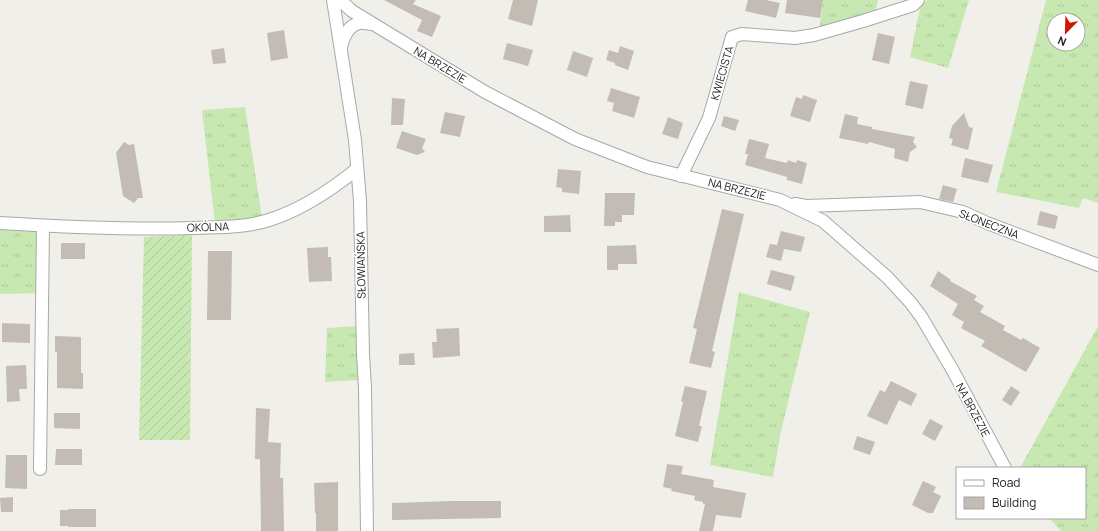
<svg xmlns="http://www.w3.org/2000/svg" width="1098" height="531" font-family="Manrope,sans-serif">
  <defs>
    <pattern id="grass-tufts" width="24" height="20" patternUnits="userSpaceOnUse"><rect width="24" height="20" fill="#c7e9b1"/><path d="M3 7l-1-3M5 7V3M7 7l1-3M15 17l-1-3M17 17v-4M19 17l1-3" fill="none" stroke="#abc898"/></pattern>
    <pattern id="garden-furrows" width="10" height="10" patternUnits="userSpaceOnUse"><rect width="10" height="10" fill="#c7e9b1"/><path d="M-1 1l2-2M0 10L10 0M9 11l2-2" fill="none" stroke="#abc898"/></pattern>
  </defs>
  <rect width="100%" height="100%" fill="#f1efe9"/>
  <g fill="url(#grass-tufts)" fill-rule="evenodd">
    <path d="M823,0H878L875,13L819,31Z"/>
    <path d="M927,0H969L948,68L910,57L920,8Z"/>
    <path d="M1046,0H1098V203L1083,198L1079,208L996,192ZM1054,20H1078V44H1054Z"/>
    <path d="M245,107L262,218L215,224L202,110Z"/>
    <path d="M0,230L44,232L42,293L0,294Z"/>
    <path d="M739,292L810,312L781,431L773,477L710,465Z"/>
    <path d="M356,326L358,380L325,382L327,328Z"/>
    <path d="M1098,326V531H1061L1049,518H1085V468H1020Z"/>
  </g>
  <path fill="url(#garden-furrows)" d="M192,235L190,440H139L144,237Z"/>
  <g fill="#c2bcb5">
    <path d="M384,0H416L413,4L441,16L432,37L417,31L422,20Z"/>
    <path d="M513,0H538L532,26L508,19Z"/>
    <path d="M748,0H766L780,3L776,18L745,11Z"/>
    <path d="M787,0H823L820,18L785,13Z"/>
    <path d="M284,30L288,58L271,61L267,33Z"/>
    <path d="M878,33L895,37L889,64L872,60Z"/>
    <path d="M507,43L533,50L528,66L503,59Z"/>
    <path d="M620,46L634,51L628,70L615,65V63L606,60L609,50L618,53Z"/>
    <path d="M224,48L226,63L213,64L211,50Z"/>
    <path d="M573,51L593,58L587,77L567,70Z"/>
    <path d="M910,81L928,85L923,109L905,105Z"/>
    <path d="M611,88L640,97L634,118L612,111L614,103L607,101Z"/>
    <path d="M803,95L817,100L810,122L790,116L796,97L802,99Z"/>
    <path d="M392,98L405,99L403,125H391Z"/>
    <path d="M445,112L465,116L460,137L440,133Z"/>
    <path d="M964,113L969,127L973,128L968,150L951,145L953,139L949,138L952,126Z"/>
    <path d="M845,114L858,117L857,124L872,127V129L915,137L913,142L917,147L910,152L908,162L894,158L895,149L869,142L868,144L839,138Z"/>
    <path d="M724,116L739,120L735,131L721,126Z"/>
    <path d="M668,117L683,123L678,139L662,134Z"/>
    <path d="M402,131L426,139L422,148L425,152L417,155L396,148Z"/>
    <path d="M749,139L769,144L765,158L787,163L788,160L796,163L797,160L807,163L802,184L787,180V177L777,174L745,165L748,154H745Z"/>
    <path d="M124,142L129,145L134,144L143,198H138L134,203L123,196L116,153Z"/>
    <path d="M965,158L993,165L988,183L961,177Z"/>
    <path d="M558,169L581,171L579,194L562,192V188L556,187Z"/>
    <path d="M943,185L957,189L953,202L939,199Z"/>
    <path d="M605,193H635L634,215H622V222H615V226H604Z"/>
    <path d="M722,209L744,214L712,351L715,352L711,368L689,363L697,329L693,328Z"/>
    <path d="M1040,211L1058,216L1055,229L1037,225Z"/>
    <path d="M570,215L571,232H544V216Z"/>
    <path d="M781,231L805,237L801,252L784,249L781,261L766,257L770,244L777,245Z"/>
    <rect x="61" y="243" width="24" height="16"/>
    <path d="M636,245L637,264H618V270H607V246Z"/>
    <path d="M328,247V257H331L332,281L309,282L307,248Z"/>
    <path d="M208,251H232L231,320H207Z"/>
    <path d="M771,270L795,276L791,291L767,284Z"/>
    <path d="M938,271L951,280L950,281L977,296L974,300L984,306L980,312L1005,326L1003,330L1021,340L1023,338L1040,348L1026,372L981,346L985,341L961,328L964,322L952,315L958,304L930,286Z"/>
    <path d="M2,323L30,324V343L2,342Z"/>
    <path d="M459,328L460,356L433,358L432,342H437L436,329Z"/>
    <path d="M55,336L81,337V373H83V389L57,388V352H55Z"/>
    <path d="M414,353L415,365H399V354Z"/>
    <path d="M26,365L27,389H19L20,401L7,402L6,366Z"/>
    <path d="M891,381L917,394L911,406L899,400L887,425L867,416L880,390L885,392Z"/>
    <path d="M685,386L707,391L699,426H702L698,442L675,436L683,402L681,401Z"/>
    <path d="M1011,386L1020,392L1011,406L1002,400Z"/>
    <path d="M256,408L270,409L268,442L281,443L280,478H283L284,531H261L260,459H255Z"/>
    <path d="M54,413H80V429L54,428Z"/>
    <path d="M930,419L943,426L935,441L922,434Z"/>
    <path d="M857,436L875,442L870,455L853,449Z"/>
    <path d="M56,449H82V465H55Z"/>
    <path d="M6,455H27V489L5,488Z"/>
    <path d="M667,464L683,466L681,474L714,480L713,487L746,493L741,518L716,515L713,531H699L705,504H703V502L694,500L695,496L671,491L672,489L663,487Z"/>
    <path d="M923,481L936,487L933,492L941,496L933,513H928L912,505Z"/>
    <path d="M338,482V531H316V513H315L314,483Z"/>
    <path d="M13,497V512H1L0,498Z"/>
    <path d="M451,501H501V518L392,520V503Z"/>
    <path d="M68,509H96V527H68V526H60V510H68Z"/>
  </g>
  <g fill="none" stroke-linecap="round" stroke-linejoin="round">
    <g stroke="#a8a8a8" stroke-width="14">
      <g id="street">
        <path d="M333,0L355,140L360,201L363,354L365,388L367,531"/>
        <path d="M340,0L352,11L485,92L575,139L647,167L780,200L823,221L887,277L911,303L922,318L952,369L1005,468"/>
        <path d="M341,48C343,38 348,26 359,23C363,22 368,24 372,24"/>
        <path d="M681,176L709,118L732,37L742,34L795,38L814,35L863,21L913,5L918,0"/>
        <path d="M795,204L806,206L920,202L963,212L987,223L1098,265"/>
        <path d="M0,223C65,227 129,230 194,228C219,227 244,228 269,220C301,210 331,190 357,169"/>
        <path d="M40,469L43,226"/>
      </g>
    </g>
    <use href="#street" stroke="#fff" stroke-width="12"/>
  </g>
  <g text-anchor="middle" stroke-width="3.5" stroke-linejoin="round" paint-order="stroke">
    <g font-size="11" fill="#212121" stroke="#fff">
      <text transform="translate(440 65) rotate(31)" y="4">NA BRZEZIE</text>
      <text transform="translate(722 73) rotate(-74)" y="4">KWIECISTA</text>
      <text transform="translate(737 189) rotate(14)" y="4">NA BRZEZIE</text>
      <text transform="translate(989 224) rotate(21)" y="4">SŁONECZNA</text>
      <text transform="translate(208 227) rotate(-2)" y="4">OKÓLNA</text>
      <text transform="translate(361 265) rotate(-91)" y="4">SŁOWIAŃSKA</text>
      <text transform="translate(973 410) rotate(62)" y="4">NA BRZEZIE</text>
    </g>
  </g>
  <rect x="956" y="467" width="130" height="52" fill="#ffffff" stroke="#a6a6a6"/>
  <rect x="964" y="480" width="20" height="6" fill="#ffffff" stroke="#a6a6a6"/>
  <text x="992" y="487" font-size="12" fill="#212121">Road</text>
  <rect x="964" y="497" width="20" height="12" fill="#c2bcb5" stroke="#a6a6a6"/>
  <text x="992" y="507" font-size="12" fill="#212121">Building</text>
  <g transform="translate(1066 32) rotate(203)"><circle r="19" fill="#ffffff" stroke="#a6a6a6"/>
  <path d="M0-3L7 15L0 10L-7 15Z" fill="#cd1806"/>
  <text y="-6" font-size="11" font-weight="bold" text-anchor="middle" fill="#212121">N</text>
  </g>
</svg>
